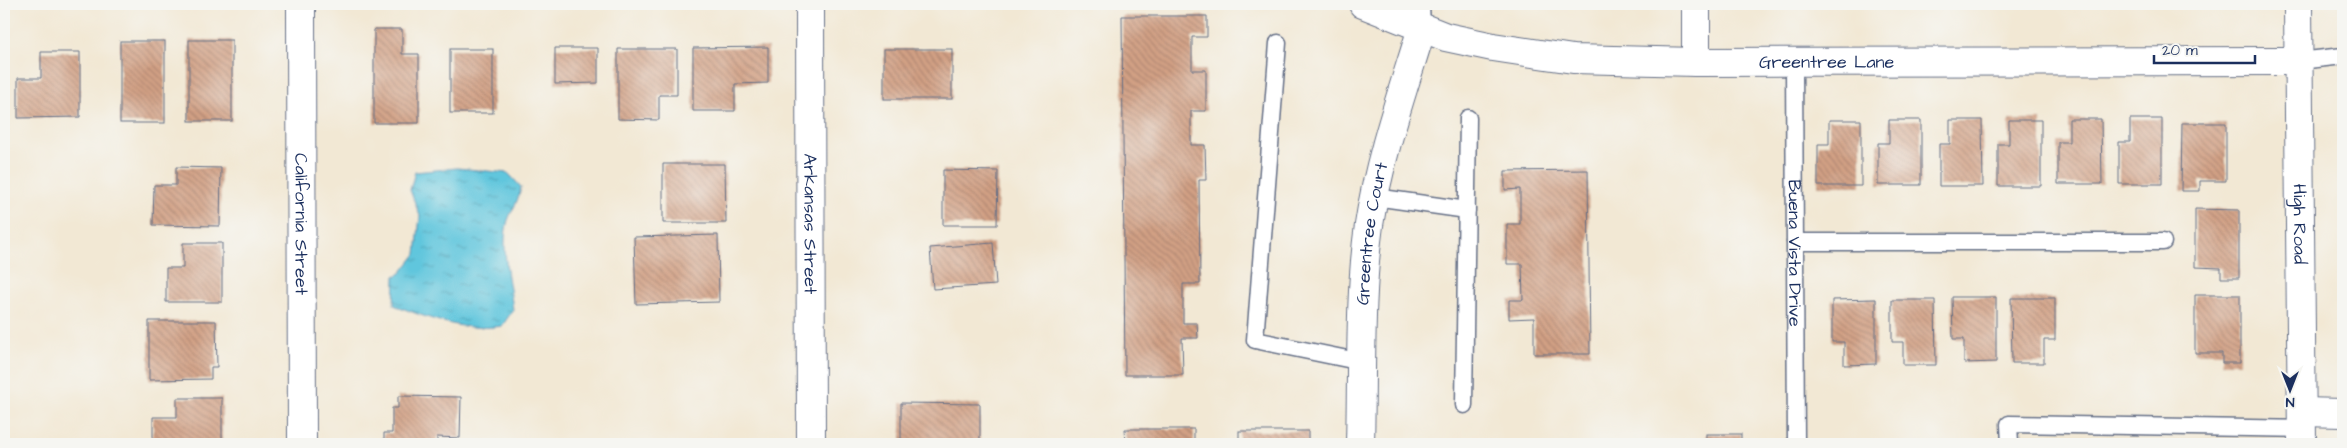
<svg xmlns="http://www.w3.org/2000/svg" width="2347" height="448" font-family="'Architects Daughter',sans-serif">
  <defs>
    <pattern id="water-ripples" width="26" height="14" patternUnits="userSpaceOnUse" patternTransform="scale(1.25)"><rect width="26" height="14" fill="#60c6dd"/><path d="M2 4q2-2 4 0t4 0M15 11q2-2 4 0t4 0" fill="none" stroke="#4ea1b6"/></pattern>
    <pattern id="building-back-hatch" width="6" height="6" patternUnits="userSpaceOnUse" patternTransform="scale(1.25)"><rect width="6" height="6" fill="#d2a084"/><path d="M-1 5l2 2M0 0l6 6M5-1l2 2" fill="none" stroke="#aa836f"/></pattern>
  </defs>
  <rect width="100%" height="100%" fill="#f6f6f2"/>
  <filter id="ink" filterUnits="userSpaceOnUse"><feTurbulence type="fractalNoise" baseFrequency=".02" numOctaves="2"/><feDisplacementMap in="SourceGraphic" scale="10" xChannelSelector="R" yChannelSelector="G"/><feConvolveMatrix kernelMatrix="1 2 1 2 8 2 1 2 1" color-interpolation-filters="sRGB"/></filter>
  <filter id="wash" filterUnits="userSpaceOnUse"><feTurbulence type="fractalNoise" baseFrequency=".0096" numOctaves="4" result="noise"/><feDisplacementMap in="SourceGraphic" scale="20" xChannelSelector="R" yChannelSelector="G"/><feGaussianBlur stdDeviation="1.12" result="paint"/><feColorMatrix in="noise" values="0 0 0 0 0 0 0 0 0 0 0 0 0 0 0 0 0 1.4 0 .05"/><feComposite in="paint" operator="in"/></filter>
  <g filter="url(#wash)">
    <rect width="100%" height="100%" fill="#f2e8d4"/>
    <path fill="url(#water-ripples)" stroke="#3e7a9e" d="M457,168L508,173L521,187C518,203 513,207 508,220C500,248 510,282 513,310L502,326C464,332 430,319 394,305L395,276L401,273L416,254L420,216L410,190L415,172Z"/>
    <g id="blocks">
      <g fill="url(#building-back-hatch)">
        <path d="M1122,16H1207V37H1192V70H1206V111H1191V145H1205L1206,180H1199L1200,284H1183V323H1197L1198,338H1182L1183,375H1125Z"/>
        <path d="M374,29H402V54H419V123H374Z"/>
        <rect x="189" y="40" width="43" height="81"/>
        <rect x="120" y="41" width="45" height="82"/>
        <path d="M768,47V83L735,84V111H693V48Z"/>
        <path d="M555,48H598V83L555,84Z"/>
        <rect x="450" y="49" width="43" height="64"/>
        <path d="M618,49H677V95H659V120L618,119Z"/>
        <rect x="884" y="49" width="68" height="50"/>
        <path d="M41,52H80V117L18,118V78H41Z"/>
        <path d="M2069,119H2101L2102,184H2058V142H2069Z"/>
        <path d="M2130,119H2162V184H2119V142H2130Z"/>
        <path d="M1829,120H1861V186H1818V144H1829Z"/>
        <path d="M1889,120H1921V185H1878V143H1889Z"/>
        <path d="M1950,120H1982L1983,186H1939V144H1950Z"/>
        <path d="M2009,120H2041V186H1998V144H2009Z"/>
        <path d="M2182,123H2226V181H2200V191H2181Z"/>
        <path d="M663,164H725L726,223H663Z"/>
        <path d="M176,167L221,168L220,226L153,225L154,185H176Z"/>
        <path d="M943,170L998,171L997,225H943Z"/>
        <path d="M1588,170L1590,354H1534V318L1509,319V300H1523L1522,264H1507V224H1520V189L1505,190V171Z"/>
        <path d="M2195,209L2239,210V278H2221V268L2195,267Z"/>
        <path d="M718,235L719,302L636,304L634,237Z"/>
        <path d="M183,243H222V302H166V268H183Z"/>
        <path d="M993,243L996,285L933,289L930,248Z"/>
        <path d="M2195,295H2240V363H2222V353H2195Z"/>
        <path d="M1952,297H1996V362L1964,363V339H1953Z"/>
        <path d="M2011,298H2055V340H2044V363H2012Z"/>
        <path d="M1876,299V364L1844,365V342H1832V300Z"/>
        <path d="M1892,300H1935L1936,365H1903V342H1892Z"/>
        <path d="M149,321H216L217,367H211V379L149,380Z"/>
        <path d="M398,396L461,397L460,438L437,437V444H384V433H392V408H398Z"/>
        <path d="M177,398H222V444H153V417H177Z"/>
        <path d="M901,403L980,404V444H901Z"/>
        <path d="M1125,429H1194V444H1126Z"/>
        <rect x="1239" y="431" width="69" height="13"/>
        <rect x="1706" y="434" width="35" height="10"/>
      </g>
    </g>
  </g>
  <g filter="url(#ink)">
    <use href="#blocks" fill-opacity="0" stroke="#667087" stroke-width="1"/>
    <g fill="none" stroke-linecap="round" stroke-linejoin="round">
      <g stroke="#667087" stroke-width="19">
        <g id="lane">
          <path d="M1421,4L1422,28"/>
          <path d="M1278,43L1255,340L1362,362"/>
          <path d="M2299,61L2343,56"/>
          <path id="s1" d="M1794,62L1796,444"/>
          <path d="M1375,197L1467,210"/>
          <path d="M1795,242H2163"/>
          <path d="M1464,405L1468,118"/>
          <path d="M2010,444L2009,424L2302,429"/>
        </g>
      </g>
      <g stroke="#667087" stroke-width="30">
        <g id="street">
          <path id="s2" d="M810,4L811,444"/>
          <path id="s3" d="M1363,4L1446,37L1493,47L1573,59L1696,62L2299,61"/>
          <path d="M1696,4V62"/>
          <path d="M2302,412L2343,413"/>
          <path id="s4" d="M1360,444C1362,372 1359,297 1369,225C1379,158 1402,93 1422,28"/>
        </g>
      </g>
      <g stroke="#667087" stroke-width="30">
        <g id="secondary">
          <path id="s5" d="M301,4L302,444"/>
          <path id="s6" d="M2298,4L2302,444"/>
        </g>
      </g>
      <use href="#lane" stroke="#fff" stroke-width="16"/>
      <use href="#street" stroke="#fff" stroke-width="28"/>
      <use href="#secondary" stroke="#fff" stroke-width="28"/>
    </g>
  </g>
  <g text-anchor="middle" stroke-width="5" stroke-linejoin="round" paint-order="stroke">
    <g font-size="18" fill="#1b2f5e" stroke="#f6f6f2">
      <text dy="6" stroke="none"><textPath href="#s3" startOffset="472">Greentree Lane</textPath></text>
      <text dy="6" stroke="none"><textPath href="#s5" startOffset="220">California Street</textPath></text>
      <text dy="6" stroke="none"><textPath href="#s2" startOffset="220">Arkansas Street</textPath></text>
      <text dy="6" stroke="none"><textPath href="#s6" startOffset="220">High Road</textPath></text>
      <text dy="6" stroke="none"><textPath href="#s4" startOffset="211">Greentree Court</textPath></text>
      <text dy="6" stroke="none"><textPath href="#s1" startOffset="191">Buena Vista Drive</textPath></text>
    </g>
  </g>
  <rect width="2347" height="448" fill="none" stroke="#f6f6f2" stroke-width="20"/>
  <g transform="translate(2290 390) rotate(180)" stroke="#f6f6f2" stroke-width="4" paint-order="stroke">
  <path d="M0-4L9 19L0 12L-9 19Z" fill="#1b2f5e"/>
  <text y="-8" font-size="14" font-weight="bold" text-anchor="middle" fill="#1b2f5e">N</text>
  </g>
  <path d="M2154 55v8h101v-8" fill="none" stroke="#1b2f5e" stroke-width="2.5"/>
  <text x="2162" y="55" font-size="15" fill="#1b2f5e" stroke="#f6f6f2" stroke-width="4" paint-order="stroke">20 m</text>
</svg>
